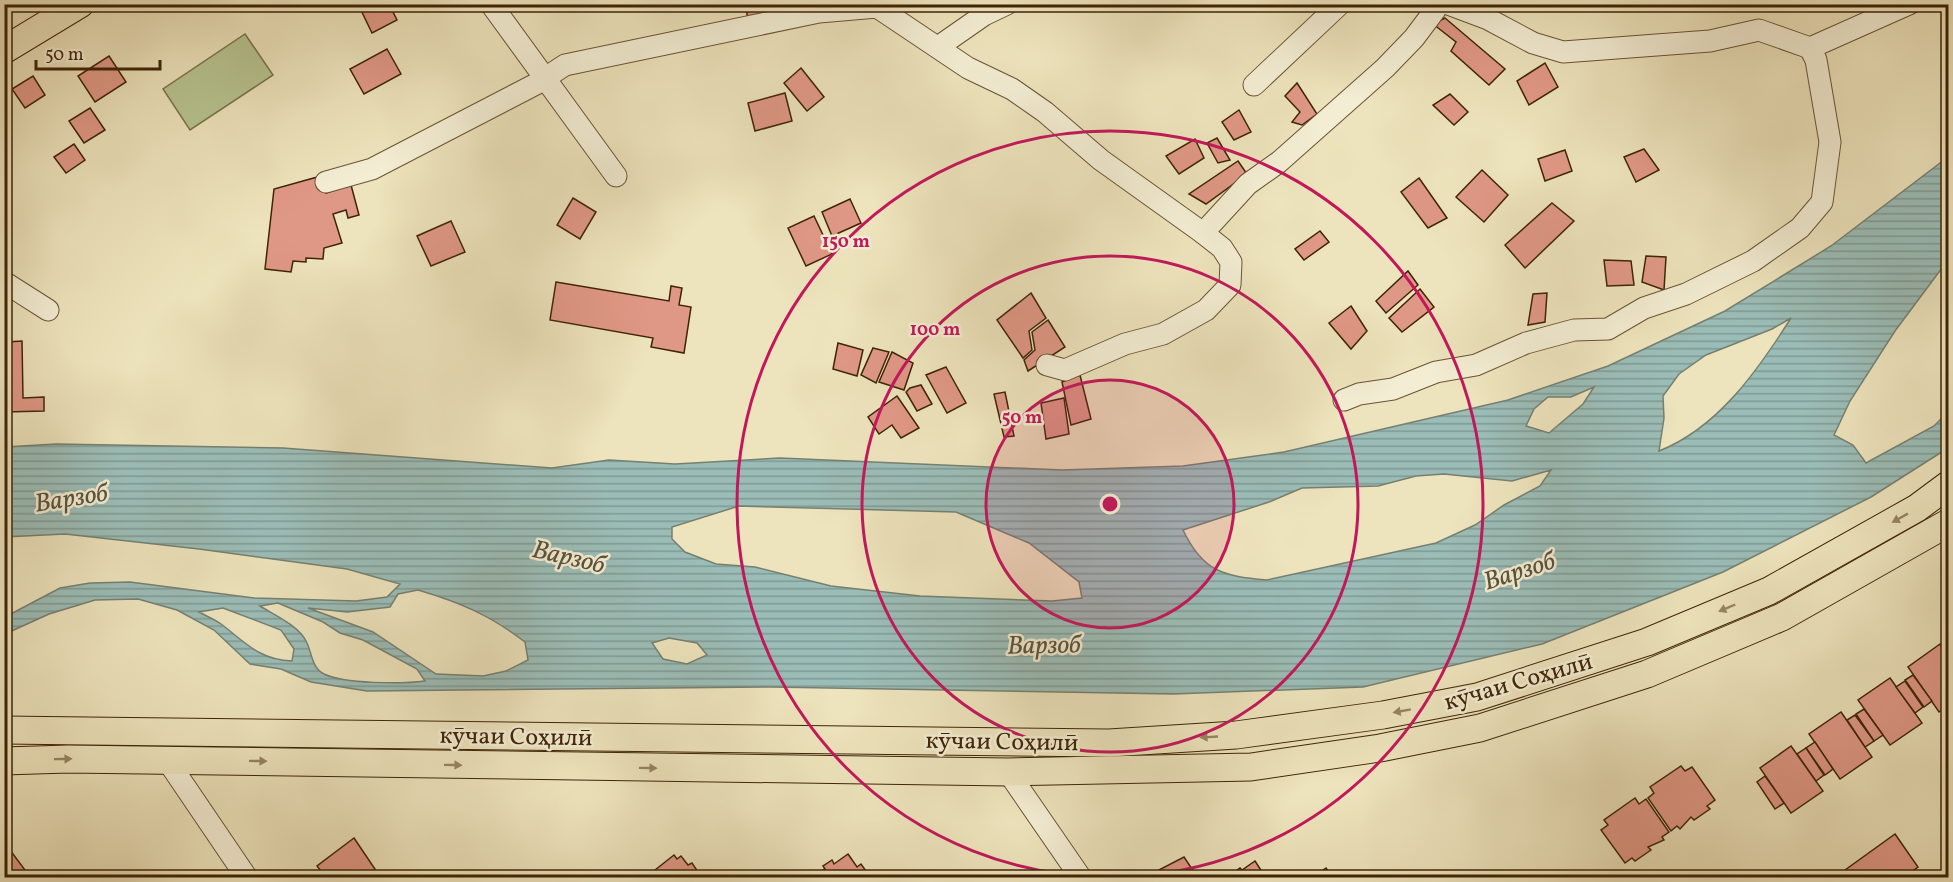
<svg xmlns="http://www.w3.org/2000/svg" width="1953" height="882" font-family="Vollkorn,serif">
  <defs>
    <pattern id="water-rules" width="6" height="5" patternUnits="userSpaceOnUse" patternTransform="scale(1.5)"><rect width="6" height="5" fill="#9bbdb7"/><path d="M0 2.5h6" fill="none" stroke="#809993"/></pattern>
  </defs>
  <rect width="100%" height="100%" fill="#ede3bc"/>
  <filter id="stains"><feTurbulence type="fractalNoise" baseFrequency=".00333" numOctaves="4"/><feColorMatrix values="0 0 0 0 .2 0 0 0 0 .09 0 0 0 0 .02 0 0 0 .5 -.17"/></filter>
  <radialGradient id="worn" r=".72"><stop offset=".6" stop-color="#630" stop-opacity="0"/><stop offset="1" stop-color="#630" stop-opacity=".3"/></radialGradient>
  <path fill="#b7c491" stroke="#7a744c" stroke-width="1.5" d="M245,34L273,75L190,130L163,89Z"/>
  <path fill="url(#water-rules)" stroke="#768071" stroke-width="1.5" fill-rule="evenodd" d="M1948,157V260L1895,331L1850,401L1834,435L1853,445L1866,463L1934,426L1948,412V448L1871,497L1723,572L1542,644L1363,687L1173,694L771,687L367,691L311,682L281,669L250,664L214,630L177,610L138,599L95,600L49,614L5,634V617L60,588L90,583L130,582L254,598L356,601L387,597L400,584L347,569L199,549L65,534L5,537V447L56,444L283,448L552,468L609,460L675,464L780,458L1062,470L1183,466L1284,452L1508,400L1608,366L1725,311L1831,246ZM1791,318C1758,370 1718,428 1659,451L1664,418L1663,396L1679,374L1706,355L1772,329ZM1594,387L1583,404L1549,433L1526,426L1534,409L1548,397H1571ZM1551,470L1540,486L1504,505L1475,525L1436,543L1267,580C1223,576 1203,572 1183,530L1269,502L1302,488L1378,486L1416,476L1444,474L1512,481ZM739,506L956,512L1029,543L1079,582L1082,598L1052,601L920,596L831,586L755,567L716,564L685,552L672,539V527ZM418,590C459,602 490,615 525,642L528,660L506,671L483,676L436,674L373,632L308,608L347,612L390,607L398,594ZM278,603L323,622L340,633L363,640L417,669L425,681C403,684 344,684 324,674C312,668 312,654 307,643C300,626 274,615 260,606ZM223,608L281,630L294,649L292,661C259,660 245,642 221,624C214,619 206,616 199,612ZM669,638L697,643L707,655L687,664L663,659L652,643Z"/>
  <g fill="#e09886" stroke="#3e2407" stroke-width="1.5">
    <path d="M362,4H389L397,20L372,33L359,6Z"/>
    <path d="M745,4H787L788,5L775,7L777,14L748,19Z"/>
    <path d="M1445,18L1505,69L1489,85L1451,51L1456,42L1433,24Z"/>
    <path d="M387,49L401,74L364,94L350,69Z"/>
    <path d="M109,56L126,82L95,102L78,76Z"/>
    <path d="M1545,63L1558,87L1529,105L1517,81Z"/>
    <path d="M801,68L824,97L807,111L784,83Z"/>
    <path d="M33,76L45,95L25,108L12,89Z"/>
    <path d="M1297,83L1317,114L1302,125L1292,122L1300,112L1285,96Z"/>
    <path d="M785,93L792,121L755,131L748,103Z"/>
    <path d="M1450,94L1468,112L1454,125L1433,105Z"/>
    <path d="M90,108L105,130L84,143L69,121Z"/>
    <path d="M1239,110L1251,132L1234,140L1222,122Z"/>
    <path d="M1217,138L1230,160L1218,163L1207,143Z"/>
    <path d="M1195,139L1204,158L1179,174L1166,156Z"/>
    <path d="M74,144L85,160L66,173L54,157Z"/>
    <path d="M1644,149L1659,170L1636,182L1624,157Z"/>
    <path d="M1565,150L1572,171L1545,181L1538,159Z"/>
    <path d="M1238,161L1247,174L1206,204L1189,194Z"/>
    <path d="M1482,170L1508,195L1484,222L1456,197Z"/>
    <path d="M321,176L326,193L351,185L359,215L348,218L346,210L333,214L342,243L324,248L323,259L306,258V262L293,261L291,272L265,269L274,189Z"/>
    <path d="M1419,178L1447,218L1428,228L1401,192Z"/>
    <path d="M573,198L596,212L580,239L557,225Z"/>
    <path d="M850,199L861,223L832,236L822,212Z"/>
    <path d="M1552,203L1574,221L1525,268L1505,245Z"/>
    <path d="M814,216L832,254L806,266L788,228Z"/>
    <path d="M451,221L465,252L431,266L417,236Z"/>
    <path d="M1320,231L1329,242L1304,260L1295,249Z"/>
    <path d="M1646,256L1666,257L1664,290L1642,282Z"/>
    <path d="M1604,260L1631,261L1634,285L1607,286Z"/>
    <path d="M1408,271L1418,285L1386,313L1376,301Z"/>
    <path d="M556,282L669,301L671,286L682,288L679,305L691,307L684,353L651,347L653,338L550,320Z"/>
    <path d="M1420,289L1434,307L1402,332L1389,318Z"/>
    <path d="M1031,293L1046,318L1029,331L1032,350L1023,358L997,320Z"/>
    <path d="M1547,293L1545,322L1528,325L1533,294Z"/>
    <path d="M1351,306L1367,331L1351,349L1329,323Z"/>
    <path d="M1048,320L1065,347L1028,371L1024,360L1035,350L1032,332Z"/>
    <path d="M22,341L23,398L44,397V411L4,412V397H8L7,342Z"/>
    <path d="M838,343L863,350L857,376L833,369Z"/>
    <path d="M873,348L889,352L876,383L861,375Z"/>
    <path d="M892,352L913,363L904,390L879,382Z"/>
    <path d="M946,367L966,403L947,413L926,375Z"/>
    <path d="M1080,375L1091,419L1071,425L1062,382Z"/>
    <path d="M921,385L932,404L917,411L906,392L910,388Z"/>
    <path d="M1005,392L1014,436L1004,437L994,394Z"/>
    <path d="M897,396L919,428L901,438L892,425L879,434L868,417Z"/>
    <path d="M1064,398L1069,434L1046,439L1041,403Z"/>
    <path d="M1940,644L1948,657V705L1939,712L1908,667Z"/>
    <path d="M1913,675L1932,701L1924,707L1905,680Z"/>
    <path d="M1890,678L1922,723L1890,745L1858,700Z"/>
    <path d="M1905,681L1923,707L1915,713L1896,687Z"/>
    <path d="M1864,709L1883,735L1874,741L1856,714Z"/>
    <path d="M1841,712L1872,757L1840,779L1809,734Z"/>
    <path d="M1855,715L1874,741L1865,747L1847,720Z"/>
    <path d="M1815,742L1833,769L1825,775L1806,748Z"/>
    <path d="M1791,746L1823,791L1791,813L1760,768Z"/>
    <path d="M1806,748L1824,775L1816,781L1797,754Z"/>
    <path d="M1681,766L1685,771L1692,767L1715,800L1707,806L1710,809L1694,820L1691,817L1680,829L1677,826L1671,831L1648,798L1654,793L1650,787Z"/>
    <path d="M1765,776L1784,803L1775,809L1757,782Z"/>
    <path d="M1635,798L1639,804L1646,799L1669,832L1662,837L1664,840L1648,847L1651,850L1635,861L1632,858L1625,863L1601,830L1608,825L1604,820Z"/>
    <path d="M1895,834L1918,867L1903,878H1834Z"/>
    <path d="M354,838L381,878H326L317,866Z"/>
    <path d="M4,842L25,870L14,878H4Z"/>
    <path d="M848,854L857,867L861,864L871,878H808L825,869L823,866L832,860L834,864Z"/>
    <path d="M674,855L677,859L681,856L688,865L692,863L702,878H645Z"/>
    <path d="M1184,857L1198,878H1153L1155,876L1153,873Z"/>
    <path d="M1255,861L1266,878H1226L1240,868L1242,870Z"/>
    <path d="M1326,868L1332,878H1306L1311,874L1313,877Z"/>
  </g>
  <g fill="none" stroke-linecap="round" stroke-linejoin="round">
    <g stroke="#6a5434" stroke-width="23">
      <g id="minor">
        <path d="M491,4L616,176"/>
        <path d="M1448,4L1488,19L1533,43L1563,52L1710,41L1759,30L1810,48L1909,4"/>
        <path d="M938,47L984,15L1007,4"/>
        <path d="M1254,85L1340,4"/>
        <path d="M326,182L372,169L536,84L565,65L819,12L877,7L968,68L1012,89L1045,112L1101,160L1203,233"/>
        <path d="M4,282L48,310"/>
        <path d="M1047,365L1065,370L1125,344L1163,334L1206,310L1230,285L1231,262L1222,248L1203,233L1248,184L1279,162L1385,68L1414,38L1435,10L1436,4"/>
        <path d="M1344,400L1359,394L1393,389L1436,372L1476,365L1526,343L1574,330L1608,329L1644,308L1686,294L1753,261L1800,228L1822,202L1830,142L1816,60L1810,48"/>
        <path d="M167,760L247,878"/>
        <path d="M1008,772L1081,878"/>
      </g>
    </g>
    <g stroke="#3e2407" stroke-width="29">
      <g id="major">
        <path d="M4,50L80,4"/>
        <path d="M4,730L1109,743L1236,735L1383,715L1477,697L1647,642L1769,591L1917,508L1948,485"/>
        <path d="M4,761L68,759L1008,772L1251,767L1380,748L1480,728L1647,674L1782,617L1948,523"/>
      </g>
    </g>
    <use href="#minor" stroke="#f3edd3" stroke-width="21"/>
    <use href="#major" stroke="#ede3bc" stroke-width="27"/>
  </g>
  <defs><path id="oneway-solid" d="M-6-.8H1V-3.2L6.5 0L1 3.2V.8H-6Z" transform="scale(1.5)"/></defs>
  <g fill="#968462">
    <use href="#oneway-solid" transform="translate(1900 518) rotate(151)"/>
    <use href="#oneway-solid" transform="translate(1727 608) rotate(157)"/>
    <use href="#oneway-solid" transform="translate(1402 711) rotate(170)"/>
    <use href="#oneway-solid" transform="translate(1209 737) rotate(177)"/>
    <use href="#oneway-solid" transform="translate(63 759) rotate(-1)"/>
    <use href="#oneway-solid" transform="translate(258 761) rotate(1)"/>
    <use href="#oneway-solid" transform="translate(453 765) rotate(1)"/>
    <use href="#oneway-solid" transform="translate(648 768) rotate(1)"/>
  </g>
  <circle cx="1110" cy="504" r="124" fill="#c2185b" fill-opacity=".12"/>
  <g fill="none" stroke="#c2185b" stroke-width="3">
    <circle cx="1110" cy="504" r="124"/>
    <circle cx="1110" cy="504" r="248"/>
    <circle cx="1110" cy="504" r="373"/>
  </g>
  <g text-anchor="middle" stroke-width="5" stroke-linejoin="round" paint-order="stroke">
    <g font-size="24" fill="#3e2407" stroke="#f3edd3">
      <text transform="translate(1518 681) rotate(-16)" y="8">кӯчаи Соҳилӣ</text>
      <text transform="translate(516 736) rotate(1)" y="8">кӯчаи Соҳилӣ</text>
      <text transform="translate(1002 741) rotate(1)" y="8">кӯчаи Соҳилӣ</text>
    </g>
    <g font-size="26" font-style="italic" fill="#5a523c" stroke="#f3edd3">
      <text transform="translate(71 497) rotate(-9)" y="9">Варзоб</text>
      <text transform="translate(569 556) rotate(13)" y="9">Варзоб</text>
      <text transform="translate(1519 570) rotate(-18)" y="9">Варзоб</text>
      <text transform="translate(1044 644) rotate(-1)" y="9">Варзоб</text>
    </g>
  </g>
  <circle cx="1110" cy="504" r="9" fill="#c2185b" stroke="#f3edd3" stroke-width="3"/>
  <g font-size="18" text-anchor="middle" font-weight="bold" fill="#c2185b" stroke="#f3edd3" stroke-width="5" stroke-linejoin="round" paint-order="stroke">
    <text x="846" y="247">150 m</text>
    <text x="935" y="335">100 m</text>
    <text x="1022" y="423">50 m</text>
  </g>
  <rect width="1953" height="882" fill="none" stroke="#ede3bc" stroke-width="24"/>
  <rect x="6" y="6" width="1941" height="870" fill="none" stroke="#3e2407" stroke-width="3"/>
  <rect x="12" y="12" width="1929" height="858" fill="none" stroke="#3e2407" stroke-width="1.5"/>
  <path d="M36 60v9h124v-9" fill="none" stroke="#3e2407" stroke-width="3"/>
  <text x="45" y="60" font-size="18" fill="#3e2407" stroke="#f3edd3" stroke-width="4.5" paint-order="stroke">50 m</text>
  <rect width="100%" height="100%" filter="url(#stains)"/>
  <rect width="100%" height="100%" fill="url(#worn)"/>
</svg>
